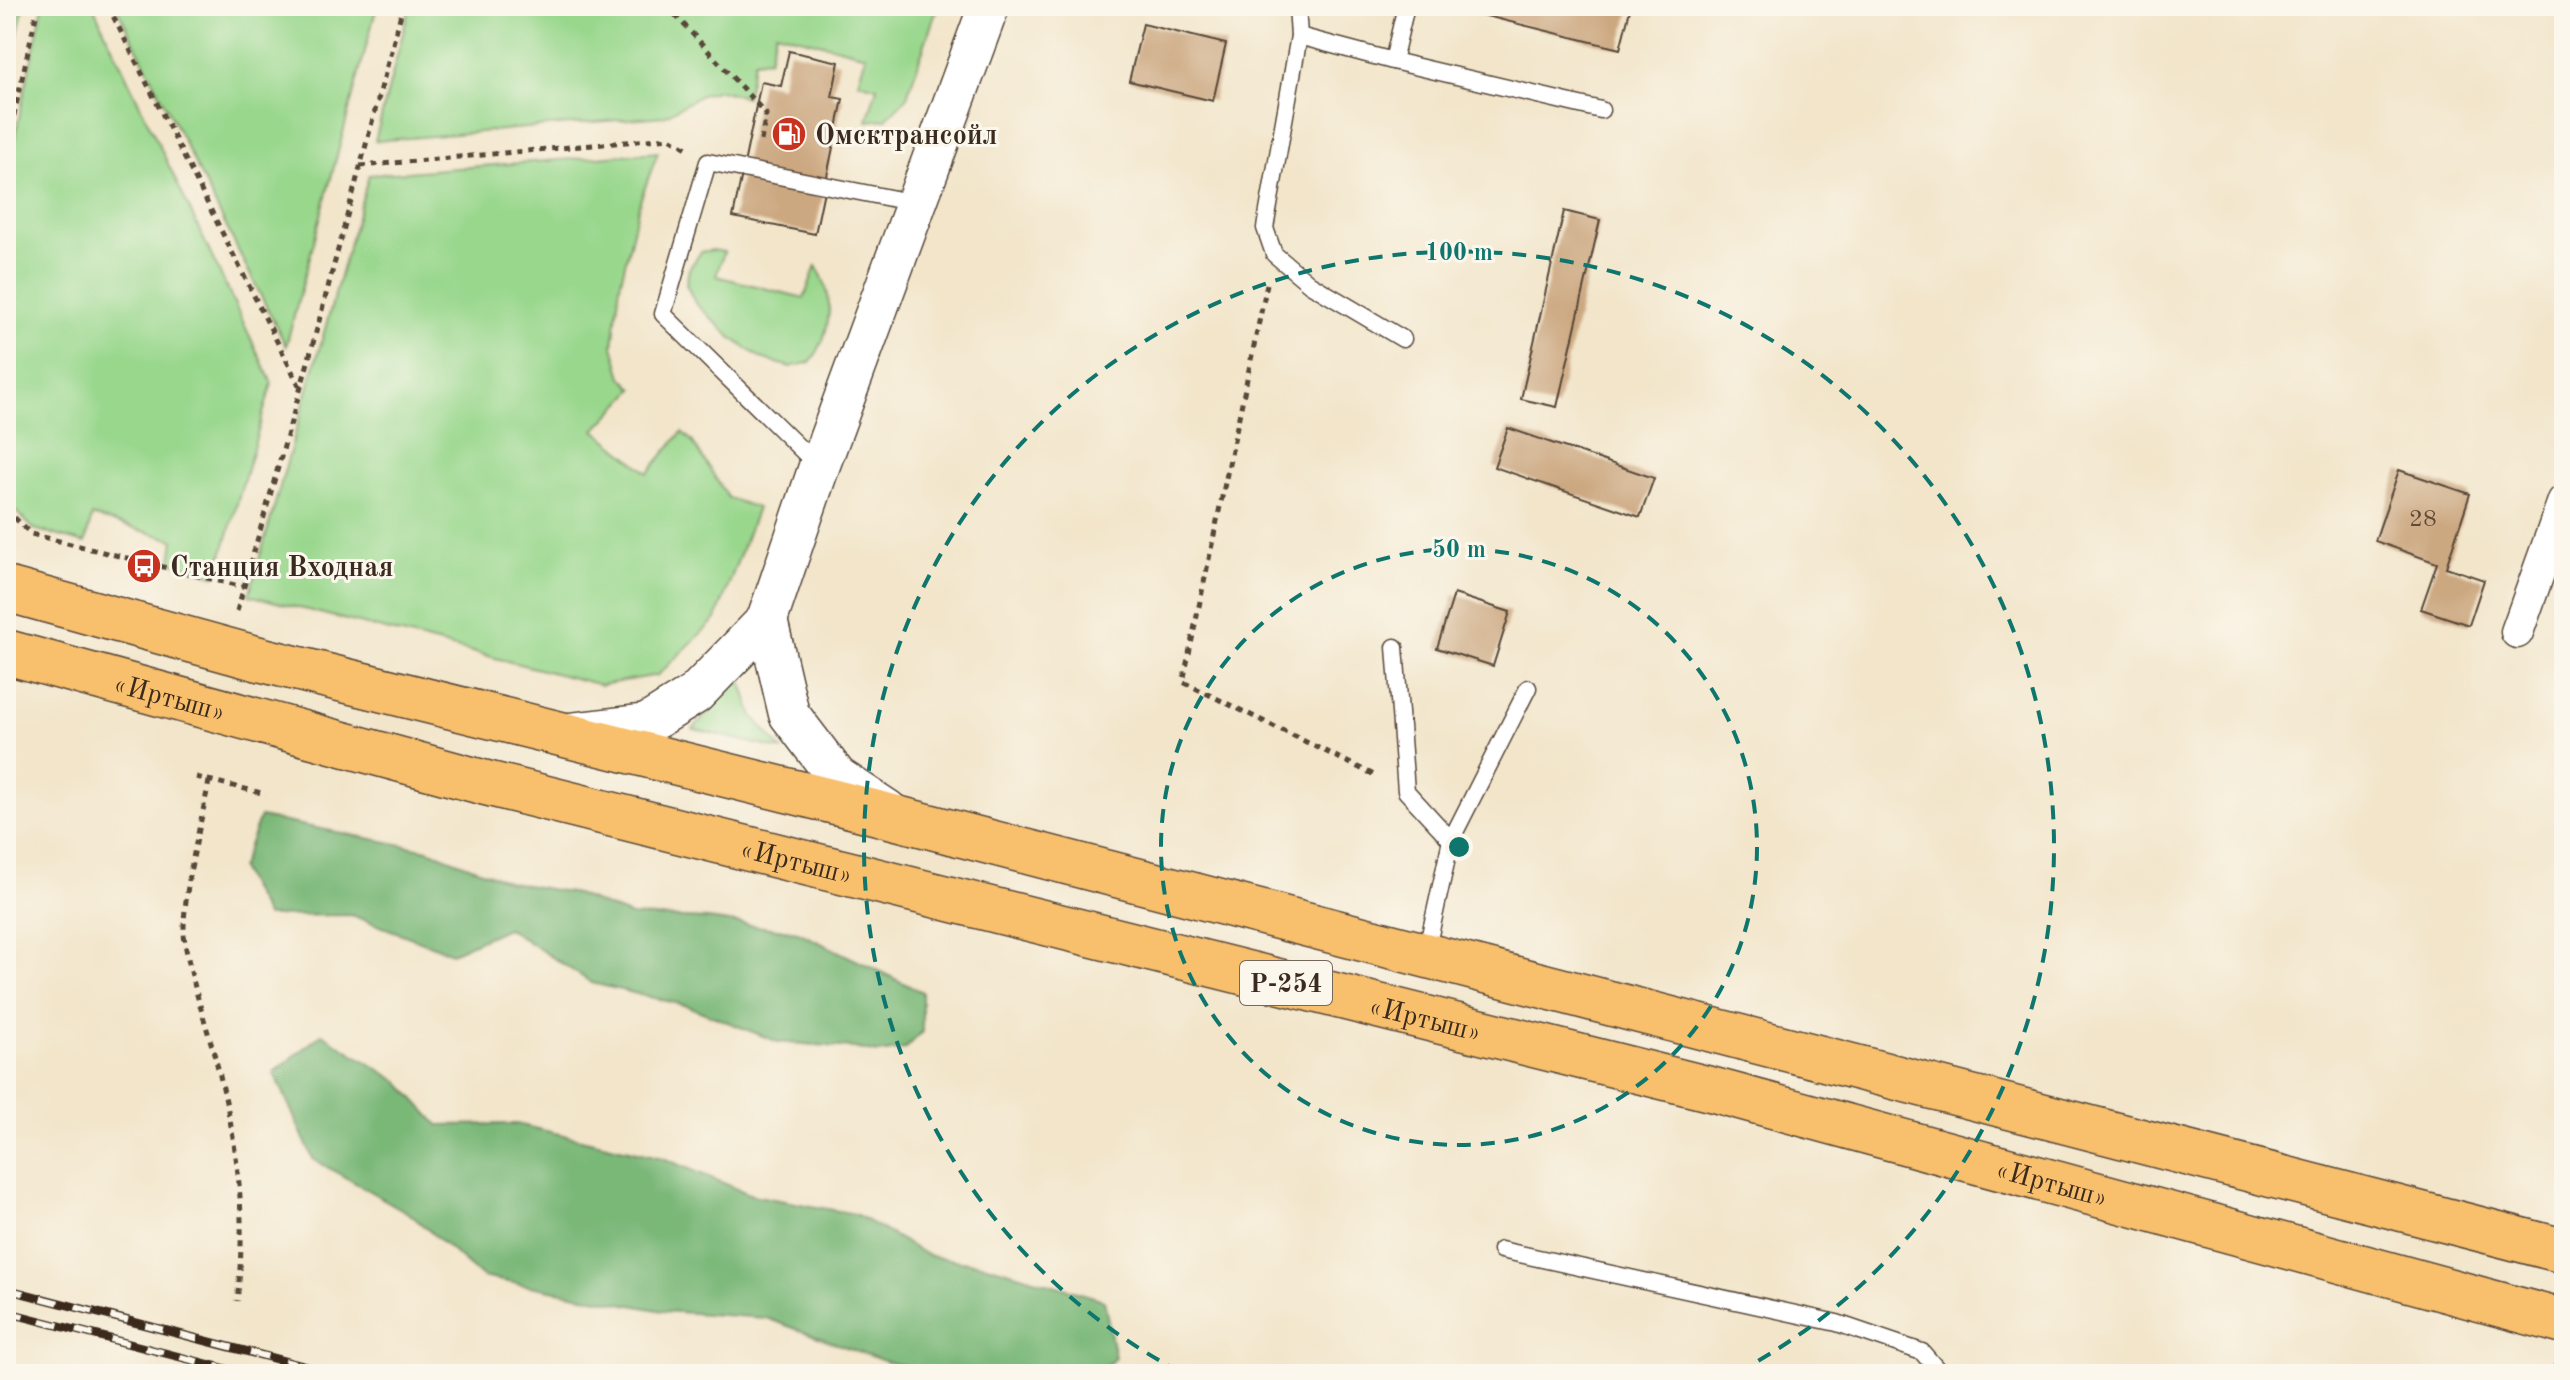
<svg xmlns="http://www.w3.org/2000/svg" width="2570" height="1380" font-family="'Old Standard TT',serif">
  <rect width="100%" height="100%" fill="#fbf7ec"/>
  <filter id="ink" filterUnits="userSpaceOnUse"><feTurbulence type="fractalNoise" baseFrequency=".0125" numOctaves="2"/><feDisplacementMap in="SourceGraphic" scale="16" xChannelSelector="R" yChannelSelector="G"/><feConvolveMatrix kernelMatrix="1 2 1 2 8 2 1 2 1" color-interpolation-filters="sRGB"/></filter>
  <filter id="wash" filterUnits="userSpaceOnUse"><feTurbulence type="fractalNoise" baseFrequency=".006" numOctaves="4" result="noise"/><feDisplacementMap in="SourceGraphic" scale="32" xChannelSelector="R" yChannelSelector="G"/><feGaussianBlur stdDeviation="1.8" result="paint"/><feColorMatrix in="noise" values="0 0 0 0 0 0 0 0 0 0 0 0 0 0 0 0 0 1.4 0 .05"/><feComposite in="paint" operator="in"/></filter>
  <g filter="url(#wash)">
    <rect width="100%" height="100%" fill="#f2e5ca"/>
    <g fill="#98d78c" stroke="#6a8055" stroke-width="2">
      <path d="M6,6H24L6,87Z"/>
      <path d="M43,6H93L272,383L216,576L171,562L174,540L92,516L85,543L34,529L6,502V178Z"/>
      <path d="M116,6H377L286,346Z"/>
      <path d="M410,6H938L906,99L886,119L867,121L877,87L858,82L866,55L776,32L769,59L754,61L746,97L719,90L701,95L664,116L375,141Z"/>
      <path d="M658,152L640,201L620,285L613,346L622,377L634,389L595,430L648,473L682,432L692,441L728,498L757,508L716,619L658,675L601,685L249,595L369,175Z"/>
      <path d="M713,250L724,252L716,276L804,298L816,266C836,296 832,332 811,362L790,367L761,358L733,339L695,303L686,284L689,269L701,252Z"/>
      <path d="M740,678L753,716L782,750L693,729Z"/>
    </g>
    <g fill="#7ab878" stroke="#5a714b" stroke-width="2">
      <path d="M260,817L428,850L510,882L576,894L631,916L708,919L798,932L922,992V1032L905,1049L878,1053L853,1048L778,1042L687,1006L592,983L507,928L452,953L351,915L266,916L240,869Z"/>
      <path d="M322,1034L399,1082L438,1125L516,1124L663,1158L752,1195L855,1214L929,1256L987,1265L1104,1300L1115,1358L1097,1374H944L887,1362L766,1318L663,1311L482,1277L410,1214L313,1159L274,1072Z"/>
    </g>
    <g id="blocks">
      <g fill="#cca881">
        <path d="M1446,6H1631L1620,49Z"/>
        <path d="M1143,24L1226,44L1213,101L1129,81Z"/>
        <path d="M789,51L839,62L832,97L843,99L815,234L733,217L761,82L781,86Z"/>
        <path d="M1564,211L1600,220L1557,407L1521,399Z"/>
        <path d="M1508,428L1654,478L1640,517L1494,467Z"/>
        <path d="M2399,470L2470,494L2446,567L2484,580L2469,625L2421,609L2437,563L2375,541Z"/>
        <path d="M1454,594L1510,612L1493,666L1437,648Z"/>
      </g>
    </g>
  </g>
  <g filter="url(#ink)">
    <use href="#blocks" fill-opacity="0" stroke="#564638" stroke-width="2"/>
    <g fill="none" stroke-linecap="round" stroke-linejoin="round">
      <g stroke="#564638" stroke-width="19">
        <g id="service">
          <path d="M1297,6L1299,36L1265,228L1274,254L1310,284L1403,339"/>
          <path d="M1299,36L1393,61L1406,6"/>
          <path d="M1393,61L1601,110"/>
          <path d="M817,465L663,314L708,162L915,203"/>
          <path d="M1395,647L1406,791L1451,840"/>
          <path d="M1426,953L1451,840L1528,688"/>
          <path d="M1501,1250L1837,1323L1922,1352L1941,1374"/>
          <path d="M2562,1374L2564,1365"/>
        </g>
      </g>
      <g stroke="#564638" stroke-width="35">
        <path id="minor" d="M2517,632L2564,501"/>
      </g>
      <g stroke="#564638" stroke-width="43">
        <g id="tertiary">
          <path d="M767,620L789,714L837,777L887,810"/>
          <path d="M569,733L647,724L695,694L767,620L819,467L989,6"/>
        </g>
      </g>
      <g stroke="#564638" stroke-width="47">
        <g id="primary">
          <path d="M6,589L263,660L843,804L2564,1251"/>
          <path id="s1" d="M6,652L482,782L1714,1090L2564,1322"/>
        </g>
      </g>
      <g stroke="#564638" stroke-width="5" stroke-dasharray="6 6" stroke-linecap="butt">
        <path d="M108,6L300,387"/>
        <path d="M667,6L766,114L760,146"/>
        <path d="M6,151L38,6"/>
        <path d="M360,166L670,138L687,148"/>
        <path d="M1267,284L1183,682L1376,776"/>
        <path d="M6,509L31,534L243,587"/>
        <path d="M237,611L307,366L403,6"/>
        <path d="M196,777L266,794"/>
        <path d="M209,781C202,821 179,905 185,943C193,990 211,1037 222,1084C240,1158 246,1225 237,1301"/>
      </g>
      <use href="#service" stroke="#fff" stroke-width="16"/>
      <use href="#minor" stroke="#fff" stroke-width="32"/>
      <use href="#tertiary" stroke="#fff" stroke-width="40"/>
      <use href="#primary" stroke="#f8bf6c" stroke-width="44"/>
      <g stroke="#3b2a1e" stroke-width="9">
        <g id="rail">
          <path d="M6,1289L334,1374"/>
          <path d="M6,1312L246,1374"/>
        </g>
      </g>
      <use href="#rail" stroke="#fbf7ec" stroke-width="6" stroke-dasharray="18" stroke-linecap="butt"/>
    </g>
  </g>
  <g fill="none" stroke="#0f766e" stroke-width="4" stroke-dasharray="14 10">
    <circle cx="1459" cy="847" r="298"/>
    <path d="M1180 1372A595 595 0 1 1 1738 1372"/>
  </g>
  <defs>
    <g id="fuel-disc" transform="scale(1.8)"><circle r="9.5" fill="#c8321e" stroke="#fbf7ec"/><path d="M-5.5-6h7V0h2V4h1.3V-2.5L3-4.5l.8-.8L6-3V5H2.5V1h-1V6h-7ZM-4.2-4.7v3.2H.2V-4.7Z" fill="#fff"/></g>
    <g id="bus-disc" transform="scale(1.8)"><circle r="9.5" fill="#c8321e" stroke="#fbf7ec"/><path d="M-5-6H5V4H4V6H2V4H-2V6H-4V4H-5ZM-3.5-4V0h7V-4ZM-3.5 1.2v1.5H-2V1.2ZM2 1.2v1.5H3.5V1.2Z" fill="#fff"/></g>
  </defs>
  <g fill-rule="evenodd">
    <use href="#fuel-disc" x="789" y="134"/>
    <use href="#bus-disc" x="144" y="566"/>
  </g>
  <g text-anchor="middle" stroke-width="6" stroke-linejoin="round" paint-order="stroke">
    <g font-size="24" fill="#5f4a37">
      <text x="2423" y="526">28</text>
    </g>
    <rect fill="#fbf7ec" stroke="#75685c" stroke-width="2" x="1240" y="961" width="92" height="44" rx="6"/>
    <g font-size="26" font-weight="bold" fill="#3b2a1e">
      <text x="1286" y="992">Р-254</text>
    </g>
    <g font-size="28" font-weight="bold" fill="#3b2a1e" stroke="#fbf7ec" text-anchor="start">
      <text x="815" y="144">Омсктрансойл</text>
      <text x="170" y="576">Станция Входная</text>
    </g>
    <g font-size="28" fill="#3b2a1e" stroke="#fbf7ec">
      <text dy="10" stroke="none"><textPath href="#s1" startOffset="170">«Иртыш»</textPath></text>
      <text dy="10" stroke="none"><textPath href="#s1" startOffset="818">«Иртыш»</textPath></text>
      <text dy="10" stroke="none"><textPath href="#s1" startOffset="1466">«Иртыш»</textPath></text>
      <text dy="10" stroke="none"><textPath href="#s1" startOffset="2114">«Иртыш»</textPath></text>
    </g>
  </g>
  <circle cx="1459" cy="847" r="12" fill="#0f766e" stroke="#fbf7ec" stroke-width="4"/>
  <g font-size="24" text-anchor="middle" font-weight="bold" fill="#0f766e" stroke="#fbf7ec" stroke-width="6" stroke-linejoin="round" paint-order="stroke">
    <text x="1459" y="260">100 m</text>
    <text x="1459" y="557">50 m</text>
  </g>
  <rect width="2570" height="1380" fill="none" stroke="#fbf7ec" stroke-width="32"/>
</svg>
